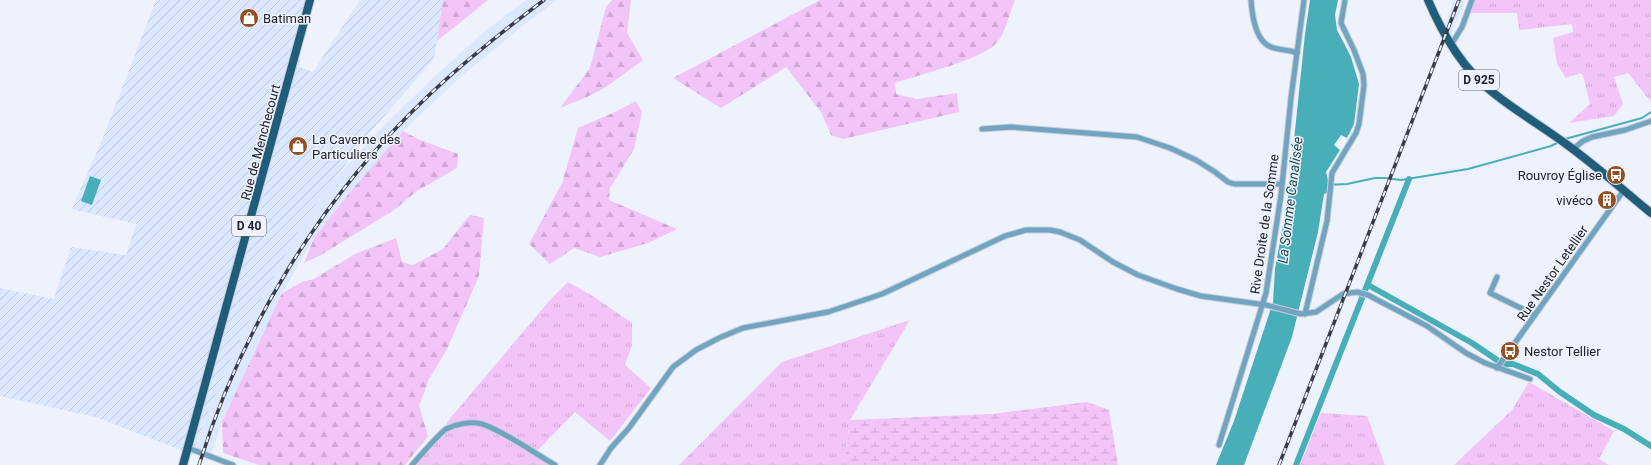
<svg xmlns="http://www.w3.org/2000/svg" width="1651" height="465" font-family="Roboto,sans-serif">
  <defs>
    <pattern id="industrial-furrows" width="10" height="10" patternUnits="userSpaceOnUse"><rect width="10" height="10" fill="#dbe8ff"/><path d="M-1 1l2-2M0 10L10 0M9 11l2-2" fill="none" stroke="#bcc7db"/></pattern>
    <pattern id="grass-tufts" width="24" height="20" patternUnits="userSpaceOnUse"><rect width="24" height="20" fill="#f2c4f7"/><path d="M3 7l-1-3M5 7V3M7 7l1-3M15 17l-1-3M17 17v-4M19 17l1-3" fill="none" stroke="#cfa8d4"/></pattern>
    <pattern id="forest-firs" width="22" height="20" patternUnits="userSpaceOnUse"><rect width="22" height="20" fill="#f2c4f7"/><path d="M5 1l3.5 6h-7zM16 11l3.5 6h-7z" fill="#cfa8d4"/></pattern>
    <pattern id="wetland-marsh" width="20" height="14" patternUnits="userSpaceOnUse"><rect width="20" height="14" fill="#f2c4f7"/><path d="M1 5h8M5 5V1M11 12h8M15 12V8" fill="none" stroke="#cfa8d4"/></pattern>
  </defs>
  <rect width="100%" height="100%" fill="#eef2fc"/>
  <g fill="#dbe8ff">
    <path d="M526,0H557L524,25L465,73L403,131L350,192L314,238L282,293L222,422L212,453L196,448L207,415L231,359L255,310L307,216L331,184L381,128L437,74L485,31Z"/>
    <path d="M1454,0H1465L1451,35L1445,25Z"/>
  </g>
  <path fill="url(#industrial-furrows)" d="M156,0H307L299,67L313,72L360,0H443L434,59L367,136L307,216L255,310L231,359L207,415L193,455L96,417L0,396V288L54,299L71,247L126,255L136,224L72,209L104,135Z"/>
  <g fill="url(#grass-tufts)">
    <path d="M1472,0H1651V102L1628,73L1614,77L1623,104L1614,116L1569,123L1590,104L1583,75L1580,73L1566,78L1557,64L1553,38L1573,32L1572,24L1519,30L1517,13H1468Z"/>
    <path d="M568,282L591,295L632,323V345L625,365L651,388L610,441L575,412L535,453L555,465H412L445,430L447,422L550,300Z"/>
    <path d="M910,320L850,420L844,465H679L782,362Z"/>
    <path d="M1529,382L1614,431L1599,459L1609,465H1454L1512,410Z"/>
    <path d="M1321,413L1367,416L1385,465H1300Z"/>
  </g>
  <g fill="url(#forest-firs)">
    <path d="M443,0H488L437,41Z"/>
    <path d="M612,0H631L627,33L643,60L606,87L587,97L560,108L590,68L606,7Z"/>
    <path d="M820,0H1015C1011,10 1005,32 999,40C987,59 917,75 895,83L896,94L917,99L957,93L959,112L843,139L831,135L821,112L786,67L721,108L673,78Z"/>
    <path d="M636,101L642,112L634,149L610,188L609,200L677,229L648,243L600,257L574,248L550,264L529,244L562,183L578,128L613,113Z"/>
    <path d="M403,131L418,139L458,154L457,168L417,191L394,210L321,255L304,263L314,238L350,192Z"/>
    <path d="M470,215L484,218L479,276L447,349L429,379L419,406L428,436L405,465H259L223,453L222,422L282,293L302,282L314,279L355,254L396,238L402,262L413,265L443,249Z"/>
  </g>
  <path fill="url(#wetland-marsh)" d="M1087,402L1109,410L1118,465H844L850,420L992,414Z"/>
  <g fill="#48afb9">
    <path d="M1310,0H1338L1335,15L1337,30L1351,57L1359,84L1354,124L1347,138L1341,135L1334,145L1340,150L1326,172L1328,180L1327,193L1324,194L1318,232L1292,337L1244,465H1216L1234,421L1273,302L1275,269L1288,198L1305,34Z"/>
    <path d="M90,176L101,180L92,205L81,201Z"/>
  </g>
  <g fill="none" stroke-linecap="round" stroke-linejoin="round">
    <g stroke="#48afb9" stroke-width="2">
      <path d="M1565,139L1642,118L1651,112"/>
      <path d="M1325,185L1347,184L1375,178H1385L1401,180L1468,169L1551,146L1559,142"/>
    </g>
    <g stroke="#48afb9" stroke-width="6">
      <path d="M1368,285L1472,343L1497,360"/>
      <path d="M1505,364H1513L1538,374L1560,392L1594,415L1624,429L1651,446"/>
      <path d="M1296,465L1409,179"/>
    </g>
    <g stroke="#c9cdd7" stroke-width="7">
      <g id="street">
        <path d="M1251,0C1252,14 1255,39 1269,46C1278,51 1289,49 1297,53"/>
        <path d="M1451,45L1462,27L1472,0"/>
        <path d="M982,129L1011,127L1137,137L1170,148L1196,160L1215,172L1228,182L1234,184H1282"/>
        <path d="M1573,149L1583,141L1592,137L1625,130L1651,121"/>
        <path d="M1497,277L1490,293L1535,315"/>
        <path d="M1305,314L1327,221L1332,173L1356,133L1359,124L1364,85L1363,74L1354,50L1341,23L1345,0"/>
        <path d="M1497,368L1624,190"/>
        <path d="M1219,445L1266,293L1281,195L1291,98L1304,0"/>
        <path d="M188,448L233,465"/>
        <path d="M412,465C419,457 439,434 446,429C456,424 471,421 482,424C504,431 534,453 555,465"/>
        <path d="M600,465L611,448L629,428L673,367L696,350L719,338L743,328L828,312L882,294L1005,236L1026,230H1050L1060,232L1080,240L1113,262L1138,275L1177,289L1201,296L1266,305L1301,314L1316,312L1343,294L1357,292L1368,295L1427,326L1466,353L1485,363L1530,379"/>
      </g>
    </g>
    <g stroke="#c9cdd7" stroke-width="10">
      <g id="primary">
        <path d="M1428,0C1444,37 1464,71 1496,95C1519,113 1543,127 1566,144C1595,165 1623,190 1651,213"/>
        <path d="M183,465L310,0"/>
      </g>
    </g>
    <use href="#street" stroke="#70a4c1" stroke-width="5"/>
    <use href="#primary" stroke="#1f5d7b" stroke-width="8"/>
    <g stroke="#393d45" stroke-width="3.5">
      <g id="rail">
        <path d="M199,465C242,327 321,198 426,98C462,63 503,31 544,0"/>
        <path d="M1279,465L1459,0"/>
      </g>
    </g>
    <use href="#rail" stroke="#eef2fc" stroke-width="2" stroke-dasharray="6" stroke-linecap="butt"/>
  </g>
  <defs>
    <g id="shop-disc" transform="scale(1)"><circle r="9.5" fill="#934f21" stroke="#eef2fc"/><path d="M-5-2.5h2.3a2.7 3.5 0 0 1 5.4 0H5L5.5 6h-11ZM-1.5-2.5h3a1.5 2.3 0 0 0-3 0Z" fill="#fff"/></g>
    <g id="bus-disc" transform="scale(1)"><circle r="9.5" fill="#934f21" stroke="#eef2fc"/><path d="M-5-6H5V4H4V6H2V4H-2V6H-4V4H-5ZM-3.5-4V0h7V-4ZM-3.5 1.2v1.5H-2V1.2ZM2 1.2v1.5H3.5V1.2Z" fill="#fff"/></g>
    <g id="building-disc" transform="scale(1)"><circle r="9.5" fill="#934f21" stroke="#eef2fc"/><path d="M-4-6H4V6H1V3H-1V6H-4ZM-2.5-4.3h1.7v1.8h-1.7ZM.8-4.3h1.7v1.8H.8ZM-2.5-1h1.7V.8h-1.7ZM.8-1h1.7V.8H.8Z" fill="#fff"/></g>
  </defs>
  <g fill-rule="evenodd">
    <use href="#shop-disc" x="249" y="18"/>
    <use href="#shop-disc" x="298" y="146"/>
    <use href="#bus-disc" x="1616" y="175"/>
    <use href="#building-disc" x="1607" y="200"/>
    <use href="#bus-disc" x="1510" y="351"/>
  </g>
  <g text-anchor="middle" stroke-width="3" stroke-linejoin="round" paint-order="stroke">
    <g fill="#eef2fc" stroke="#5e626a" stroke-width="1">
      <rect x="1459" y="70" width="40" height="20" rx="3"/>
      <rect x="232" y="216" width="34" height="20" rx="3"/>
    </g>
    <g font-size="12" font-weight="bold" fill="#20242c">
      <text x="1479" y="84">D 925</text>
      <text x="249" y="230">D 40</text>
    </g>
    <g font-size="13" fill="#20242c" stroke="#eef2fc" text-anchor="start">
      <text x="263" y="23">Batiman</text>
      <text x="312" y="144">La Caverne des<tspan x="312" dy="15">Particuliers</tspan></text>
      <text x="1602" y="180" text-anchor="end">Rouvroy Église</text>
      <text x="1593" y="205" text-anchor="end">vivéco</text>
      <text x="1524" y="356">Nestor Tellier</text>
    </g>
    <g font-size="13" fill="#20242c" stroke="#eef2fc">
      <text transform="translate(260 142) rotate(-75)" y="5">Rue de Menchecourt</text>
      <text transform="translate(1264 224) rotate(-82)" y="5">Rive Droite de la Somme</text>
      <text transform="translate(1552 273) rotate(-55)" y="5">Rue Nestor Letellier</text>
    </g>
    <g font-size="14" font-style="italic" fill="#1a484d" stroke="#eef2fc">
      <text transform="translate(1290 200) rotate(-83)" y="5">La Somme Canalisée</text>
    </g>
  </g>
</svg>
